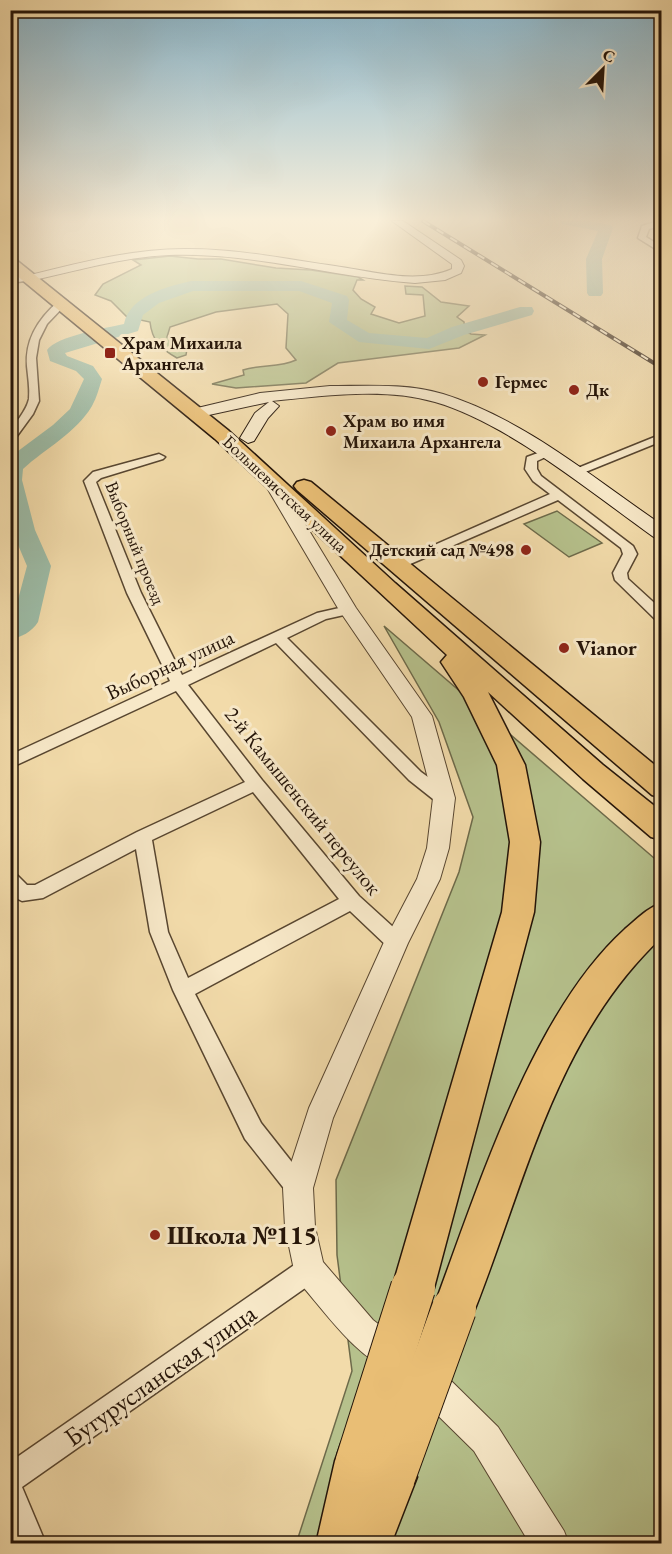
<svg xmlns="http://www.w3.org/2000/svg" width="672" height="1554" font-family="'EB Garamond',serif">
  <rect width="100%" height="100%" fill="#f2dbaa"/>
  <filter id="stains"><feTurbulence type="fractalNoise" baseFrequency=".00333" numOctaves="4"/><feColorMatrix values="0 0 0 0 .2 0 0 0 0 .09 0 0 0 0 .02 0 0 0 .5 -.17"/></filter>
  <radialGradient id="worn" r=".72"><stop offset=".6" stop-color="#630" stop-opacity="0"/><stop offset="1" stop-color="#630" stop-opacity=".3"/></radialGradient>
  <g fill="#b6c18c" stroke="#6d6a4a" stroke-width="1.5">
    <path d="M170,256L198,259H221L276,268L311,270L358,277L363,280H357L353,290L361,299L375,307L371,314L399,323L425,316L423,295L406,294L405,286L422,287L441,302L469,306L457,317L464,322L465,331L471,334L485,335L459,348L338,363L306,383L236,388L212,384L244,375L243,370C261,364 279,368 296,360L286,348L288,314L277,304L216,312L170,327L167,337L181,343L187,349L186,355L177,358C161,349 152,341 150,322L127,317L111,301L95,295L103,284L141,265L133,260Z"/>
    <path d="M557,511L602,543L569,557L524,524Z"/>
    <path d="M384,626L661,864V1543L296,1544L352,1371L337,1255L336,1180L459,872L473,817L439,722Z"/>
  </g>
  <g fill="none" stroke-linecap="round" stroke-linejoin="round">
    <g fill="#9cbba6" fill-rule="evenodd">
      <path d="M560,221H589L611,225L613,228L602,259L603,293L601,296H589L587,293L586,259L598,231L562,224Z"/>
      <path d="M191,281H301L347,296L349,300L347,320L369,333L427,338L452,327L520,307H532L534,311L532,315L464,335L429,349L359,342L329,322L332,303L299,291H193L159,303L143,315L138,331L65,353L67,356L93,366L102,379C99,388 97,397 92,406C76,433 46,448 23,469L22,480L35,530L51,566L38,622C32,632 21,637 10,640V620L13,618L27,566L10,526V457L53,425L70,409L84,379L76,371L50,361L47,350C57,336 106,328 124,324C130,296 166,287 191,281Z"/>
    </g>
    <g stroke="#584630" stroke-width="3">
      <g id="minor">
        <path d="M658,221H662V225L649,229L646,237L662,247V253L638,238L642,226Z"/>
        <rect x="10" y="243" width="4" height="4"/>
        <path d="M30,275L33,276V280L10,283V277Z"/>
        <path d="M59,301L67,303L47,324L39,340L36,358L39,401L33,414L14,440L10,441C10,424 25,416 29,399C30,388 28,377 27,366C25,339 39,318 59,301Z"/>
        <path d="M662,434V441L578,475L574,476L568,472Z"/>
        <path d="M546,450L550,451V455L537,461V469L541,476L633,546L637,554L627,573L628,579L662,610V622L657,621L615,580L613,573L623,554L621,548L558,500L401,568L396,569L389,565L550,494L533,481L525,469L527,457Z"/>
        <path d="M159,454L165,457L163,459L101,478L96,482L141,593L182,675L317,613L348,606L353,607L355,610L353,613L326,619L287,638L421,772L450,793L452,798L450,803L444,804L438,803L409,780L276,643L188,685L262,780L359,896L403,936L406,942L403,948L396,950L389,948L350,911L195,994L261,1123L306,1180L309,1188L306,1196L298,1199L290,1196L245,1139L173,990L150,932L136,849L43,898L22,901L16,898L10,892V872L16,874L27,885H35L137,832L245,782L176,691L10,768V755L170,681L127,593L84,481L93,472ZM253,792L339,899L188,978L168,932L152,840Z"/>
        <path d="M309,1258L318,1261L321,1270L318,1279L22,1487L46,1544H18L10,1526V1462L300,1261Z"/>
      </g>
    </g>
    <g stroke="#584630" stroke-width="2">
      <g id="tertiary">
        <path d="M392,221H403L461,260L464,266L461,273L445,280L415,283C333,277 252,252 169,255C122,257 76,271 30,281L24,278L26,276C79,263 134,248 189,249C238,249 286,259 335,266C372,271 416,285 452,269V264Z"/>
        <path d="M271,476L279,481L356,608L432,716L455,798L449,848L440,879L408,943L333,1118L313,1188L315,1227L323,1262L373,1320L408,1347L413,1358L408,1369L397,1374C355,1357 327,1314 298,1281L294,1270L285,1227L283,1188L309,1108L384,942L417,879L427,848L433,798L412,717L339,610L263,481Z"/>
        <path d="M424,1362L436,1366L498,1427L564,1531L569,1544H530L474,1451L412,1390L408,1378L412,1366Z"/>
      </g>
    </g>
    <g stroke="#241408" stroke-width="2">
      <path id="secondary" d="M330,386C367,386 407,383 443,394C524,419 593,478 662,525V539L655,538C593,494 508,423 435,402C385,387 322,396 272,401L279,406L268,418L254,441L248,443L240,438L255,413L269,402L195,418L187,413L189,410L260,393Z"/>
    </g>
    <g stroke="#241408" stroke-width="3">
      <g id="trunk">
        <path d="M10,258L15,259L229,431L395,583L603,765L662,812V840L651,837L583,779L488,692L525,765L540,842L534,912L434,1288L428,1303L413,1309L398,1303L392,1288L502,912L510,842L497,765L464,697L441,662L447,655L215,439L10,270Z"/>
        <path d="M304,480L311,482L662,771V798L652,795L297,490L294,486L297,482Z"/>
        <path d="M662,903V937C552,1040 524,1190 469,1324L454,1330L439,1324L433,1309C477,1192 531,1014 625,929C637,919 647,908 662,903Z"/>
        <path d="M358,1438L375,1444L380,1459L393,1453L410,1460L417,1477L391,1544H316L335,1461L341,1444Z"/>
      </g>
    </g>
    <use href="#minor" fill="#f7e8c8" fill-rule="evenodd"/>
    <use href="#tertiary" fill="#f7e8c8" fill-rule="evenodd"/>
    <use href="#secondary" fill="#f7e8c8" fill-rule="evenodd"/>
    <use href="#trunk" fill="#e9be75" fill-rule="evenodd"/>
    <g stroke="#241408" stroke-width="4">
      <path id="rail" d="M423,221L662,368"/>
    </g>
    <use href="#rail" stroke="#f7e8c8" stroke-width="2" stroke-dasharray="8" stroke-linecap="butt"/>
    <g stroke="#241408" stroke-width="46" stroke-linecap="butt">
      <g id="trunk-bridge">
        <path d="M358,1461L413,1288"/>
        <path d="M393,1477L454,1309"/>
      </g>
    </g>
    <use href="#trunk-bridge" stroke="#e9be75" stroke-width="44"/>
  </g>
  <linearGradient id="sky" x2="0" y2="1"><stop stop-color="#89b7ce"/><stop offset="0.5" stop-color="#f9efd9"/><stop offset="1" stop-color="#f9efd9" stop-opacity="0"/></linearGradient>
  <rect width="672" height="438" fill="url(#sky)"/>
  <g fill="#8f2418" stroke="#f7e8c8" stroke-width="2">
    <rect x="104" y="347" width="12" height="12" rx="3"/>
    <circle cx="483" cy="382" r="6"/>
    <circle cx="574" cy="390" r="6"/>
    <circle cx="331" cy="431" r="6"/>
    <circle cx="526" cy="550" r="6"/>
    <circle cx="564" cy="648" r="6"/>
    <circle cx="155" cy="1235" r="6"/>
  </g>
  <g text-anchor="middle" stroke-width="6" stroke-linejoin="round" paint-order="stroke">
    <g font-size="18" font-weight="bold" fill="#241408" stroke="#f7e8c8" text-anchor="start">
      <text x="122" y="349">Храм Михаила<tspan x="122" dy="21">Архангела</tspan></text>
      <text x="495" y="388">Гермес</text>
      <text x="586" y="396">Дк</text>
      <text x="343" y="427">Храм во имя<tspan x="343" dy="21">Михаила Архангела</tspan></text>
      <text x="514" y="556" text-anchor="end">Детский сад №498</text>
    </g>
    <g font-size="18" fill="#241408" stroke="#f7e8c8">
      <text transform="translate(285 494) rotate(43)" y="6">Большевистская улица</text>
      <text transform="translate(135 543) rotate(68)" y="6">Выборный проезд</text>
    </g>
    <g font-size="21" font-weight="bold" fill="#241408" stroke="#f7e8c8" text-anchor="start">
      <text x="576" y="655">Vianor</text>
    </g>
    <g font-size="21" fill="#241408" stroke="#f7e8c8">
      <text transform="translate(170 665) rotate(-25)" y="7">Выборная улица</text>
      <text transform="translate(303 801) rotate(51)" y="7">2-й Камышенский переулок</text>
    </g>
    <g font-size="26" font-weight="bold" fill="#241408" stroke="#f7e8c8" text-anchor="start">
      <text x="167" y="1244">Школа №115</text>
    </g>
    <g font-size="26" fill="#241408" stroke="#f7e8c8">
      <text transform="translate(160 1375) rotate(-35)" y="9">Бугурусланская улица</text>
    </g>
  </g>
  <rect width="672" height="1554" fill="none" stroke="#f2dbaa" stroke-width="36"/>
  <rect x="12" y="12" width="648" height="1530" fill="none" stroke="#241408" stroke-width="3"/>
  <rect x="18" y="18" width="636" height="1518" fill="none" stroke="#241408" stroke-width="1.5"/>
  <g transform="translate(603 69) rotate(24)" stroke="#f7e8c8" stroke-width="4.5" paint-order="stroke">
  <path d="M0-4.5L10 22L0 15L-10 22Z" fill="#241408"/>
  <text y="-9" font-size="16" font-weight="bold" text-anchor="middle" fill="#241408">С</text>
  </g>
  <rect width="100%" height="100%" filter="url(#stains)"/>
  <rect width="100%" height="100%" fill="url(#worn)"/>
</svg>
